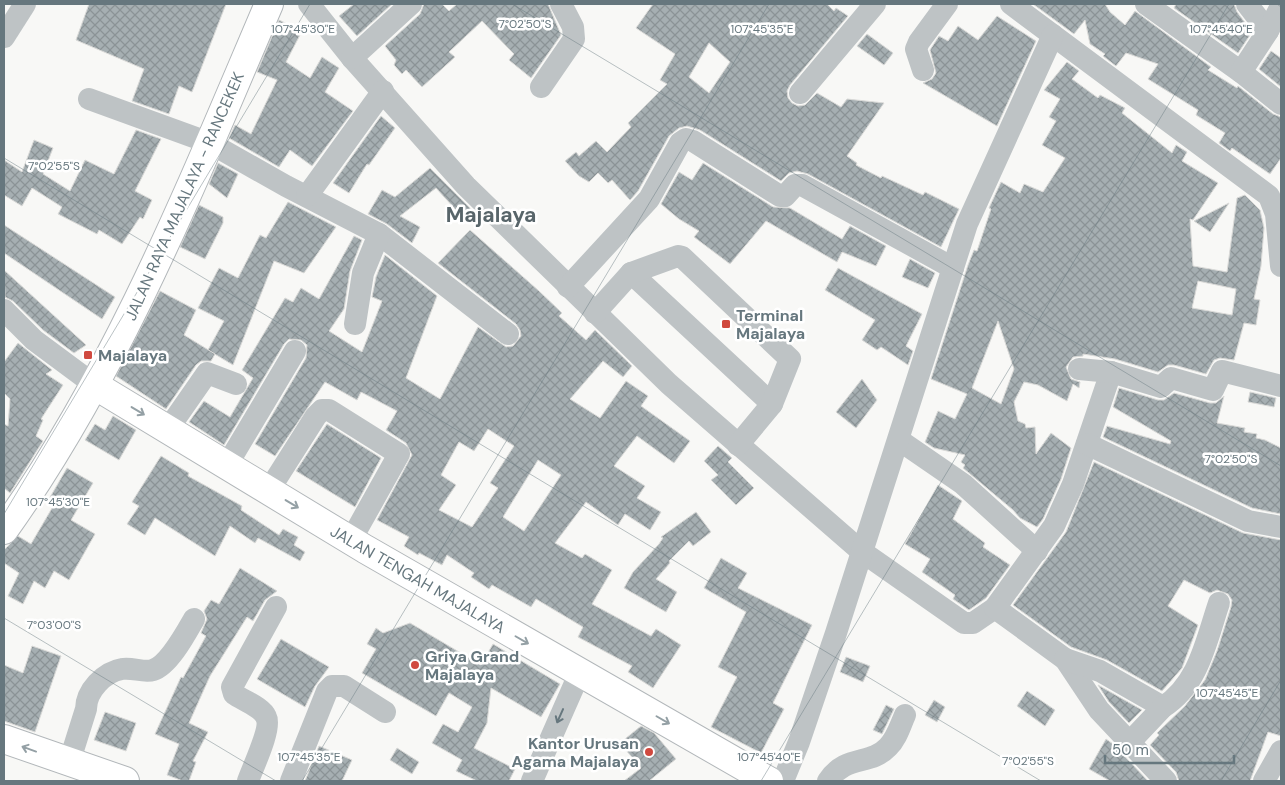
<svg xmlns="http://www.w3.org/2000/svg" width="1285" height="785" font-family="'DM Sans',sans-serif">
  <defs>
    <pattern id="building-cross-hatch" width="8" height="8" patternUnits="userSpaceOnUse" patternTransform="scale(1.25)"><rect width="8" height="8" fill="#a6afb2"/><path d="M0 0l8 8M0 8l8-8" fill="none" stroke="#8b9396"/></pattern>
  </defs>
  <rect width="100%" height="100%" fill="#f8f8f6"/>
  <g fill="url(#building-cross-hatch)" stroke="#dadad8" fill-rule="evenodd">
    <path d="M89,4H226L192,92L179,86L169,114L132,101L144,69L76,40Z"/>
    <path d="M354,4H392L357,36L339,16Z"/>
    <path d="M424,4H442L449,11L457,4H548L561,35L531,78L509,60L514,54L482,21L449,52L455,57L422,87L406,70L402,74L394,65L396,60L385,46L420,14Z"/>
    <path d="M653,4H827L834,11L836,8L848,16L790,85L787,91L788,98L792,103L798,106L805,105L817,93L841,107L847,99L884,103L847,156L857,163L856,165L881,178L882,176L923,195L925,192L959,209L941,247L808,174L797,171L789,173L781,181L700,130L687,126L679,128L669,136L638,191L630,200L612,180L608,183L598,173L589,182L579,176L565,161L576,152L579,156L596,141L607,152L631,127L628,123L667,84L660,80L675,54L636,28ZM709,43L730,62L709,93L689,77Z"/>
    <path d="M1033,4H1105L1110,12L1125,25L1135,11L1211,67L1208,70L1237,88L1238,86L1273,114L1281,117V158L1270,174L1232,148L1230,151L1219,143L1225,133L1196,115L1198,110L1148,79L1158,64L1126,53L1116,66L1103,56L1105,54L1090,44L1085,20L1074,34Z"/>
    <path d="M1176,4H1234L1237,12L1252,32L1238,53L1174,8Z"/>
    <path d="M997,16L1036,41L997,126L923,83L932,79L936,73L930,50L939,36L948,41L958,26L978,40Z"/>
    <path d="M279,20L302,31L286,62L310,78L322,57L339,68L325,92L353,111L312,166L290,150L279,167L229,138L235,125L251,134L277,80L257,72Z"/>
    <path d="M867,34L893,53L884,65L857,46Z"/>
    <path d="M1271,51L1281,58V87L1259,69Z"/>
    <path d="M1067,62L1079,71L1072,79L1098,98L1100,95L1125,108L1122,113L1172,153L1176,145L1187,152L1182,161L1218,183L1193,220L1190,219L1193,266L1227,272L1237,198L1245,195L1260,210L1264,228L1261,266L1254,299L1260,300L1256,325L1244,323L1234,360L1220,358L1214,360L1206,374L1174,365H1168L1158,372L1115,359L1083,354V356L1073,357L1066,367L1071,379L1080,382L1079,388L1073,384L1067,401L1038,385L1024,382L1014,402L1018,421L1025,424L1026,428L1035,427L1036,454L1051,433L1071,448L1061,479L1043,519L1037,527L1020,518L1013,510L963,468L965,465L961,462L965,455L934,448L925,442L938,411L955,419L967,394L931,379L968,265L974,250L977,251L991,209L989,208L1001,182L1020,193L1024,184L1043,192L1065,158L1042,145L1056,121L1049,117L1060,99L1044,90ZM1198,281L1236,289L1232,315L1192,308ZM998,321L1014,369L1001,404L972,388Z"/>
    <path d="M381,116L395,128L369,165L367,164L349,193L333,183Z"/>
    <path d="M136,130L161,139L135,191L152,200L143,219L140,217L122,244L99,230L97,234L58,214L62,207L32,188L22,206L4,195V160L22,172L34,140L53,148L43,174L70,191L85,160L114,174Z"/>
    <path d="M218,163L238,174L227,198L209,184Z"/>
    <path d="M703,163L773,207L790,208L842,239L850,226L886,246L876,266L842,252L837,262L766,221L730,264L694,237L699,231L679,219L661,204L679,172L692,180Z"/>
    <path d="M430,168L473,211L462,224L452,215L456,210L436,188L400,216L420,227L412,243L387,224L368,214L382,190L395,197Z"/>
    <path d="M288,202L336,227L304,273L274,261L233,365L208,350L224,321L198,308L219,268L238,278L260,235L266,238Z"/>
    <path d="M1229,203L1210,232L1194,221Z"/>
    <path d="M199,205L223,217V223L205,259L180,247Z"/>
    <path d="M4,225L115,297L102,319L4,253Z"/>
    <path d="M470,230L539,291L562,313L559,316L586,340L595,330L632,366L623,377L603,361L570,399L600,418L626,381L648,396L641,406L690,441L674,463L637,436L614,466L645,486L637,498L661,512L650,530L625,514L618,525L586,502L555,543L582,558L585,554L612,570L592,604L651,636L656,629L681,645L653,688L628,672L632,666L578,637L583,627L536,599L531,607L492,585L489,589L471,577L474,573L447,555L442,565L419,553L418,555L404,546L409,537L377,520L412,455L406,443L386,430L397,411L361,392L357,400L325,382L275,456L255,444L306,358L307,345L301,340L289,339L284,344L224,445L189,422L204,401L230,417L253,378L242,370L285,298L293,302L301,288L319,299L354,236L362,240L350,271L344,309L329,331L362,352L382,301L372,297L376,277L385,255L437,296L406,378L440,399L478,327L506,347L513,346L521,336L520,330L516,324L438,263ZM488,429L514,446L490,483L498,488L472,527L439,510L456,485L441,475L459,442L474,451ZM538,460L561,475L524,531L503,517Z"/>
    <path d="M910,259L935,273L928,288L902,277Z"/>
    <path d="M838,268L922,314L906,346L913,351L908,365L881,347L877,350L862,340L875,320L825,290Z"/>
    <path d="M4,270L86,345L74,353L43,330L13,301L5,297Z"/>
    <path d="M160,291L196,310L184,335L215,354L211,361H201L196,365L166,409L116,376Z"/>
    <path d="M18,343L52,370L46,374L63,385L41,419L43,420L36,436L43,441L10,493L4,488V424L8,426L10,399L4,393V362Z"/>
    <path d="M862,379L877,400L856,428L836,412Z"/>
    <path d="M1119,388L1158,400H1164L1174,393L1210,403H1216L1224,396L1217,423L1245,428L1244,432L1257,434L1256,438L1265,440L1281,448V514L1252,508L1103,437L1107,426L1170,444L1171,441L1113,407Z"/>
    <path d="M1250,392L1276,398L1274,407L1248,402Z"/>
    <path d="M113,416L136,430L119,460L85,440L95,424L105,430Z"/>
    <path d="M327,424L381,458L355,507L296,471Z"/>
    <path d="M718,446L732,458L728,462L754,488L736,505L711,480L718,475L704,461Z"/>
    <path d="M161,456L189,473L188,476L242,506L241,510L279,535L283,529L298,537L294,545L305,552L300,561L258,538L255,543L230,526L215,556L155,518L145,535L127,524L139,506L132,502Z"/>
    <path d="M1094,462L1243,533L1281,540V736L1268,732L1250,781H1179L1176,772L1150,745L1159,735L1157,733L1185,706L1205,680L1217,651L1231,607L1232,600L1228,594L1217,590L1210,593L1184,580L1168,606L1198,625L1182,668L1162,691L1107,660L1071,647L1013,605L1066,532Z"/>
    <path d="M67,468L93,483L71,520L95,534L69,580L54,571L45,588L34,581L23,604L8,596L19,573L4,563V550L18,536L31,544L55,503L49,499Z"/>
    <path d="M938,485L962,501L953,519L985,543L983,547L1010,565L986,598L969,610L953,599L955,595L922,572L930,559L905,544Z"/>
    <path d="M696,512L711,532L693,546L689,541L669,561L670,563L656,579L677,592L666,612L624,588L633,572L659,544L663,538L661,537Z"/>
    <path d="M721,558L747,573L738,588L812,625L773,703L784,709L761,753L711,727L737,677L718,667L746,612L704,588Z"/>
    <path d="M240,568L277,591L265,600L253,621L247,617L210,676L189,723L208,732L193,761L196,762L189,781H183L167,775L179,744L155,734L181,677L183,678L206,636L201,633L207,619L204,611L211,600L219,604Z"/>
    <path d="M410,623L481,665L493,644L560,684L541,717L491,688L487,723L474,748L515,769L509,781H477L456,771L462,760L432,743L443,724L458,732L472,707L449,693L436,716L362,673L376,649L367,644L376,628L383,633Z"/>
    <path d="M281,639L329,667L315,686L305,707L257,679Z"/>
    <path d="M32,646L61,656L35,732L4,721V665L23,673Z"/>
    <path d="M846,657L870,666L863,682L840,672Z"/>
    <path d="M1098,685L1142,710L1129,723L1109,702Z"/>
    <path d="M1027,691L1055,710L1045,726L1017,706Z"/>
    <path d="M934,700L945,707L937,722L925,715Z"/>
    <path d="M886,705L894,709L882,734L873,730Z"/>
    <path d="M105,712L136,723L126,751L94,740Z"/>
    <path d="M641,726L654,733L676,759L649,781H624L641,768L620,743Z"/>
    <path d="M1106,739L1113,744L1148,781H1110L1089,769Z"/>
    <path d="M319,746L352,760L342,781H305Z"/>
    <path d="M397,748L419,762L412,774L390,760Z"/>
  </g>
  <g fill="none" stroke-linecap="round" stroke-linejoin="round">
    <g stroke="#b2b7ba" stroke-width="30">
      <g id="major">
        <path d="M96,386L365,549L769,781"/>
        <path d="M4,530C118,370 192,184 269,4"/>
        <path d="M4,739L125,781"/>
      </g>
    </g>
    <g stroke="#bec3c5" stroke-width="22">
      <path d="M309,4L352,58L466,186L669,384L861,551L964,623H973L995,608L1054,526L1073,484L1111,372"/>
      <path d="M1011,4L1269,196L1276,214L1281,266"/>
      <path d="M1146,4L1241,72L1281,104"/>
      <path d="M1247,4L1268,31"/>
      <path d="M4,37L25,4"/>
      <path d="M352,58L411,4"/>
      <path d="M923,70L916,49L919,42L947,4"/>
      <path d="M1241,72L1268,31L1281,6"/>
      <path d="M541,87L574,39L573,27L561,4"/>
      <path d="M800,93L875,4"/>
      <path d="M89,99L210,143L286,186L379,234L508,334"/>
      <path d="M307,196L383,91"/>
      <path d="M631,273L772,404"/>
      <path d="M568,287L649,199L680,143L686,139L693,141L780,196H785L795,185H802L953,268"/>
      <path d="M4,310L34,340L96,386"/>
      <path d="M595,313L631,273L678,256L682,257L790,359L772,404L738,445"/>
      <path d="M355,324L363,273L379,234"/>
      <path d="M1079,369L1111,372L1161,387L1171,378L1213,390L1222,371L1281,386"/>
      <path d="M168,429L207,373L236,384"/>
      <path d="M899,440L963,484L1037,551"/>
      <path d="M1087,444L1248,521L1281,527"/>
      <path d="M227,465L295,351"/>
      <path d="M269,490L316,416L322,410H329L399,454L351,540"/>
      <path d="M995,608L1065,659L1099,710L1166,781"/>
      <path d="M1065,659L1100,671L1163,707C1199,684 1206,641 1219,603"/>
      <path d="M1129,743L1163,707"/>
      <path d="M69,763L86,709C86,691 104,672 122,669C132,667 144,673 153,670C169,665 186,633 194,619"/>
      <path d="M248,781C252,769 272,728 266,717C262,707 242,700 234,694L232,687L276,607"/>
      <path d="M291,781L327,691L332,686H344L385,712"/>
      <path d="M532,781L580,672"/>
      <path d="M783,781L799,742L836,633L967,224L1053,35"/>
      <path d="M828,781C846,754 870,766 888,747C897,738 900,726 905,715"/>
      <path d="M1264,781L1281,751"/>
    </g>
    <use href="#major" stroke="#fff" stroke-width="28"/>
  </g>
  <defs><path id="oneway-shaft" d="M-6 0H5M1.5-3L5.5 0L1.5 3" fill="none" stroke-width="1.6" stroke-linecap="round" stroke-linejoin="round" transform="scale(1.25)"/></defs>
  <g stroke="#94a0a5">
    <use href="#oneway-shaft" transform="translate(138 411) rotate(31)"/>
    <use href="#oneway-shaft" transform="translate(292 504) rotate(31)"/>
    <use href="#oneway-shaft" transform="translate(522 640) rotate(30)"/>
    <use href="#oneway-shaft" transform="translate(663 720) rotate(30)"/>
    <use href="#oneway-shaft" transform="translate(29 749) rotate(-160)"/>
  </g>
  <use stroke="#66777e" href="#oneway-shaft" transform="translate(560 716) rotate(114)"/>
  <path fill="none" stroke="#66777e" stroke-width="1" stroke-opacity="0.45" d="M512,4L1281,466M1277,4L1281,7M4,158L1041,781M4,514L310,4M4,618L276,781M302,781L769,4M761,781L1229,4M1221,781L1281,680"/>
  <g fill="#d0493f" stroke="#fff" stroke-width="2">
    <rect x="721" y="319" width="10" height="10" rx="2.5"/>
    <rect x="83" y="350" width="10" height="10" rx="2.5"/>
    <circle cx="415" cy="665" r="5"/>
    <circle cx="649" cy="752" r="5"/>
  </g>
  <g text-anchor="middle" stroke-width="5" stroke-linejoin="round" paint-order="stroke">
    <g font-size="16" fill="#66777e" stroke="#fff">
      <text transform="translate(184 196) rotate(-66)" y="6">JALAN RAYA MAJALAYA - RANCEKEK</text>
      <text transform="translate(418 579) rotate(30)" y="6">JALAN TENGAH MAJALAYA</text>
    </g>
    <g font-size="16" font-weight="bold" fill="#66777e" stroke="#fff" text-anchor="start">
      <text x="736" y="321">Terminal<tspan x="736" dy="18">Majalaya</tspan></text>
      <text x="98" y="361">Majalaya</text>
      <text x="425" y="662">Griya Grand<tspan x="425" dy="18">Majalaya</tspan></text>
      <text x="639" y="749" text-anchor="end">Kantor Urusan<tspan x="639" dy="18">Agama Majalaya</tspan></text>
    </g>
    <g font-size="21" font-weight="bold" fill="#58656a" stroke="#fff">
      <text x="491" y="222">Majalaya</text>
    </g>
  </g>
  <g font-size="12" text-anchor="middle" fill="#66777e" stroke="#fff" stroke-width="5" stroke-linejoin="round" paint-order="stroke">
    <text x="525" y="28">7°02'50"S</text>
    <text x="303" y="33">107°45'30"E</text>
    <text x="762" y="33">107°45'35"E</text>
    <text x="1221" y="33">107°45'40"E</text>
    <text x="54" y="170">7°02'55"S</text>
    <text x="1231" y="463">7°02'50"S</text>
    <text x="58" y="506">107°45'30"E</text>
    <text x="54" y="629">7°03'00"S</text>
    <text x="1227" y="697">107°45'45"E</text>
    <text x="309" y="761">107°45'35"E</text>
    <text x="769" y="761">107°45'40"E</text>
    <text x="1028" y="765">7°02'55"S</text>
  </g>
  <rect width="1285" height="785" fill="none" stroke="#66777e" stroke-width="10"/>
  <path d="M1105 755v8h129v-8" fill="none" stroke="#66777e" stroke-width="2.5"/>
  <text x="1112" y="755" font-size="15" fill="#66777e" stroke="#ffffff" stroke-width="4" paint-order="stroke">50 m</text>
</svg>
